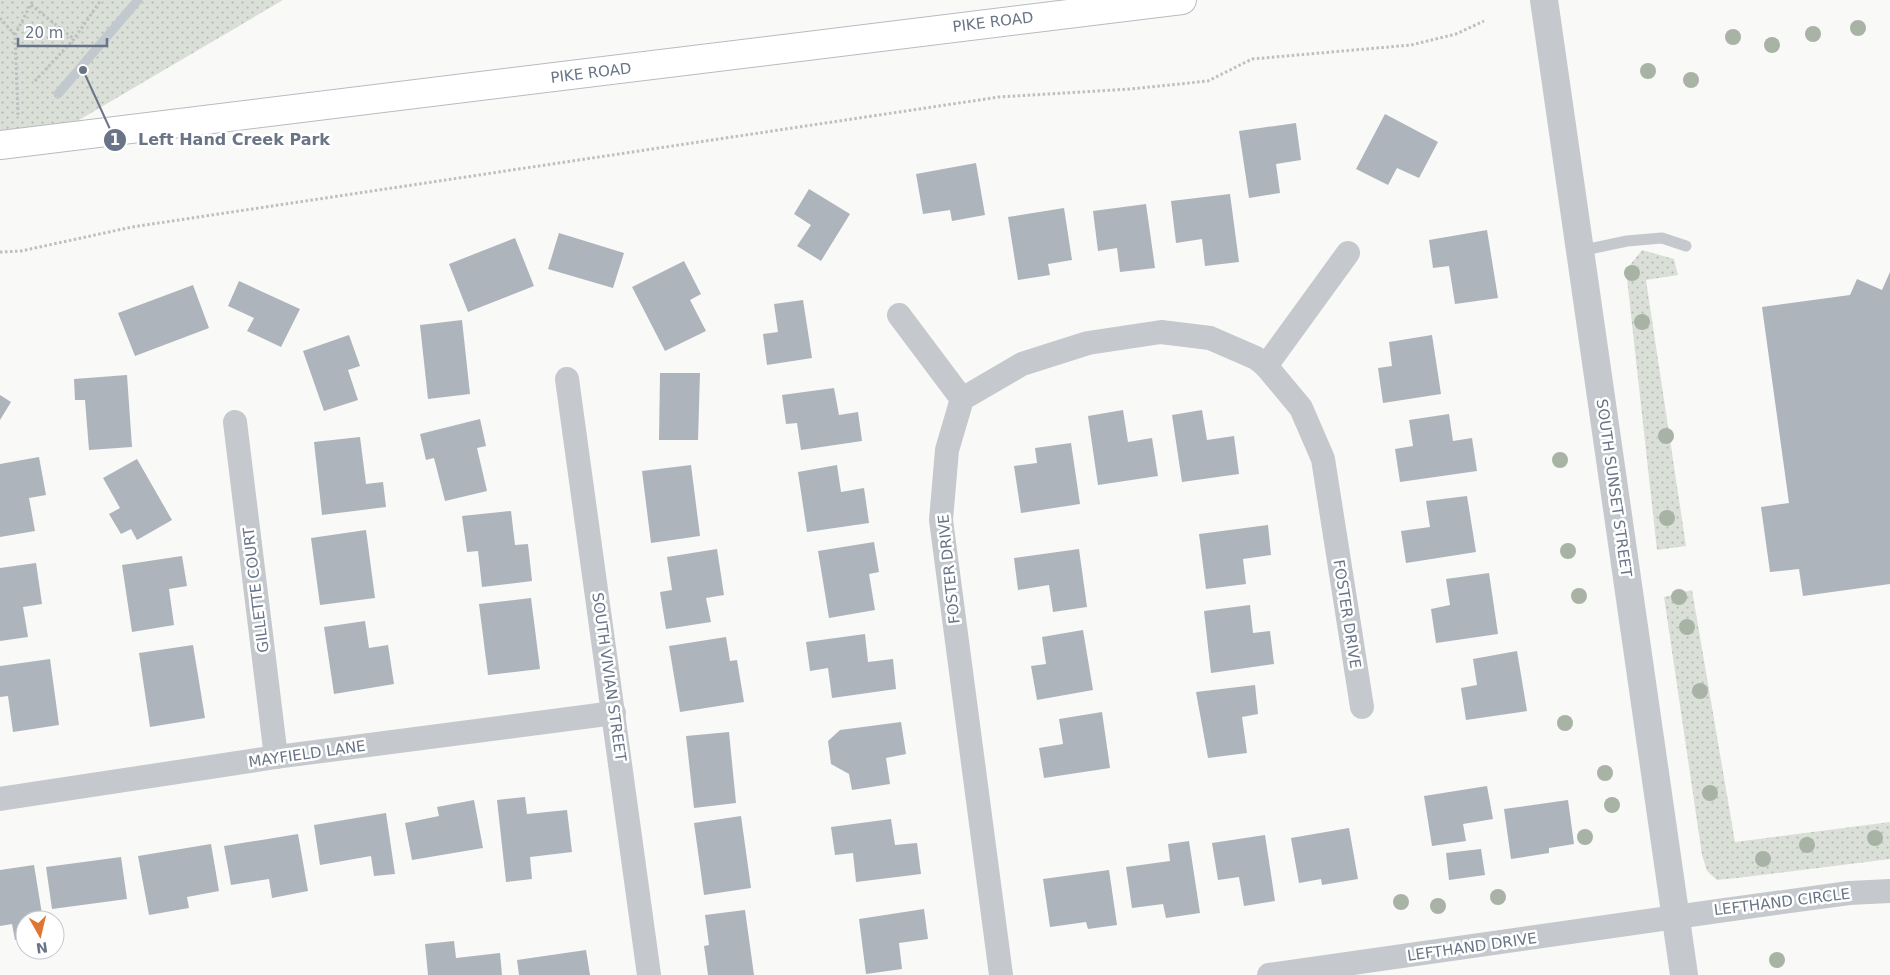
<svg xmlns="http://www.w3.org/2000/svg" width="1890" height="975" font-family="'DejaVu Sans',sans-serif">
  <defs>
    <pattern id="grass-dots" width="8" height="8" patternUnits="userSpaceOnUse" patternTransform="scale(1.25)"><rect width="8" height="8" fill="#dae0d8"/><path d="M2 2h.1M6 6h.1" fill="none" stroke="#b5bab5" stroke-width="1.8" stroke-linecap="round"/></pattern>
  </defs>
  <rect width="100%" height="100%" fill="#f9f9f7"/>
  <g fill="url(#grass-dots)">
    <path d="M0,0H283L74,123L0,132Z"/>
    <path d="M1642,250L1674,259L1678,275L1646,280L1686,546L1657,550L1626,270Z"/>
    <path d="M1692,590L1735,842L1890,822V859L1737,878L1717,880L1707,871L1702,855L1664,597Z"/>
  </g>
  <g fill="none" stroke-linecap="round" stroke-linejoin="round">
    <path stroke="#c1c8ce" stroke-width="9" d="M58,94L138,0"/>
  </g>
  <g fill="#aeb4bb">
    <path d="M1385,114L1438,142L1419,178L1397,168L1388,185L1356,169Z"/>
    <path d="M1296,123L1301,160L1276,164L1280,193L1249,198L1239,131Z"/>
    <path d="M976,163L985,215L952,221L950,210L923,214L916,174Z"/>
    <path d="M809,189L850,214L821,261L797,246L811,225L794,214Z"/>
    <path d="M1230,194L1239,262L1205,266L1202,239L1176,243L1171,201Z"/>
    <path d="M1146,204L1155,268L1120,272L1117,248L1098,251L1093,211Z"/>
    <path d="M1064,208L1072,260L1048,264L1050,275L1018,280L1008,217Z"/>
    <path d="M1487,230L1498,298L1455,304L1449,266L1433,268L1429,240Z"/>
    <path d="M559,233L624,253L613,288L548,269Z"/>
    <path d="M515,238L534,286L468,312L449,264Z"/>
    <path d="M684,261L701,294L690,300L706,331L665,351L632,287Z"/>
    <path d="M1890,272V584L1803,596L1799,569L1770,572L1761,507L1789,503L1762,307L1850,295L1857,279L1882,290Z"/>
    <path d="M239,281L300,309L281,347L247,331L254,318L228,306Z"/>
    <path d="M193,285L209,328L135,356L118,313Z"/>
    <path d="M803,300L812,358L767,365L763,334L778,332L774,304Z"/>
    <path d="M462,320L470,394L428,399L420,325Z"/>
    <path d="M349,335L360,366L348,370L358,400L324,411L303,351Z"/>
    <path d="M1432,335L1441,394L1383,403L1378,368L1392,366L1389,342Z"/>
    <path d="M660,373H700L698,440H659Z"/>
    <path d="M127,375L132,447L89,450L85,400H75L74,379Z"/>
    <path d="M834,388L839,415L858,412L862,441L801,450L797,423L786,424L782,395Z"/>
    <path d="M0,395L11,402L0,420Z"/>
    <path d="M1123,410L1128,442L1152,438L1158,476L1098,485L1088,416Z"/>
    <path d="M1202,410L1207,440L1234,436L1239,474L1182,482L1172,415Z"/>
    <path d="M1449,414L1453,441L1472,438L1477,471L1400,482L1395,449L1413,446L1409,420Z"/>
    <path d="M480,419L486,446L477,448L487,491L445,501L434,458L426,460L420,434Z"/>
    <path d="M360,437L366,484L383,482L386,507L322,515L314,442Z"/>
    <path d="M1071,443L1080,504L1021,513L1014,466L1037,463L1035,448Z"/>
    <path d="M39,457L46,495L29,498L35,531L0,537V464Z"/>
    <path d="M137,459L172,520L137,540L131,529L121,534L109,514L120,508L103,478Z"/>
    <path d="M691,465L700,536L651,543L642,471Z"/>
    <path d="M837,465L841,492L864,488L869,523L807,532L798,472Z"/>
    <path d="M1467,496L1476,552L1406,563L1401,531L1430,527L1426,501Z"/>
    <path d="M511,511L515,545L528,544L532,581L482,587L478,551L467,552L462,516Z"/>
    <path d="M1268,525L1271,555L1243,559L1246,584L1206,589L1199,534Z"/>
    <path d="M366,530L375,598L320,605L311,538Z"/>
    <path d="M874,542L879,572L869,574L875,610L829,618L818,551Z"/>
    <path d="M717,549L724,595L706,598L711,622L666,629L660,592L672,590L667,557Z"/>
    <path d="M1079,549L1087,607L1053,612L1049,585L1018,590L1014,558Z"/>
    <path d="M182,556L187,586L169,589L174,625L132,632L122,565Z"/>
    <path d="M36,563L42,604L23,607L28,637L0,641V568Z"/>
    <path d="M1489,573L1498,634L1436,643L1431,609L1450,605L1446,579Z"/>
    <path d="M531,598L540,669L488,675L479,604Z"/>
    <path d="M1250,605L1253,633L1270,631L1274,664L1211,673L1204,611Z"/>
    <path d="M365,621L369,648L388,645L394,684L334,694L324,627Z"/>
    <path d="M1083,630L1093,690L1037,700L1031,666L1046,664L1042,637Z"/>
    <path d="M865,634L868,662L893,659L896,689L832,698L828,668L810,671L806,642Z"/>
    <path d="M726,637L730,661L737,660L744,702L680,712L669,646Z"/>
    <path d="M193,645L205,718L150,727L139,653Z"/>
    <path d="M1517,651L1527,711L1466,720L1461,688L1477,685L1473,659Z"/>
    <path d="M50,659L59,725L13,732L8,696L0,697V666Z"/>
    <path d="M1255,685L1258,714L1242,717L1247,753L1208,758L1196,692Z"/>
    <path d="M1102,712L1110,768L1044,778L1039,748L1063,744L1059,719Z"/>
    <path d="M901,722L906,754L886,758L890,784L852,790L849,774L831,764L828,741L840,730Z"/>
    <path d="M729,732L736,803L694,808L686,736Z"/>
    <path d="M1487,786L1493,819L1463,824L1466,841L1432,846L1424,796Z"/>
    <path d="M525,797L527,814L567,810L572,852L530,857L532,879L506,882L497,800Z"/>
    <path d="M474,800L483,848L412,860L405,823L439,816L437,807Z"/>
    <path d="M1568,800L1574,844L1549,848V853L1511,859L1504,809Z"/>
    <path d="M386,813L395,874L374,876L371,856L320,865L314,825Z"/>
    <path d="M741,816L751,888L704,895L694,823Z"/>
    <path d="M891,819L895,845L917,843L921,874L856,882L853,853L835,855L831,827Z"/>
    <path d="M1349,828L1358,879L1322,885L1321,879L1299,883L1291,838Z"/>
    <path d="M298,834L308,891L272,898L269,879L231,885L224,846Z"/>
    <path d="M1265,835L1275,901L1244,906L1239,877L1218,880L1212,843Z"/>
    <path d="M1189,841L1200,913L1166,918L1163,904L1132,908L1126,867L1170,861L1168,844Z"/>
    <path d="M211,844L219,891L187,897L189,908L149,915L138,856Z"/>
    <path d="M1481,849L1485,875L1449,880L1446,853Z"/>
    <path d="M121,857L127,899L52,909L46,867Z"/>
    <path d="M34,865L43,920H25V939L15,940L12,924L0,926V870Z"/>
    <path d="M1109,870L1117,925L1088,929L1086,922L1050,927L1043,879Z"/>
    <path d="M924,909L928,939L899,943L902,969L866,974L859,919Z"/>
    <path d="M745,910L754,975H708L704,946L709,945L705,915Z"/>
    <path d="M454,941L456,958L500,953L502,975H428L425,944Z"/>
    <path d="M586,950L590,975H519L517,960Z"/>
  </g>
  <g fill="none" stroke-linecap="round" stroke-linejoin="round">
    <g stroke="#b7bbc1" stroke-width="30">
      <path id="secondary" d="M0,145L1182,0"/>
    </g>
    <g stroke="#bdbfc2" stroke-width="3" stroke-dasharray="2.5 2.5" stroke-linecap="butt">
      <path d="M31,5L74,39"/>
      <path d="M0,18L15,35"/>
      <path d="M35,81L74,39L101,0"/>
      <path d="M18,115L15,35L33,0"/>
      <path d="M0,252L21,251L132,227L999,97L1130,89L1208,81L1252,59L1411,45L1456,34L1484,21"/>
    </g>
    <path stroke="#c5c8cc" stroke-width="11" d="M1580,251L1627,241L1662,238L1686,246"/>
    <g stroke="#c5c8cc" stroke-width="24">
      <path d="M899,315L962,399"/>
      <path d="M1266,366L1348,253"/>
      <path d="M567,379L649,975"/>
      <path d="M235,422L276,757"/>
      <path d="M0,799L276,757L614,713"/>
      <path d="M1001,975L941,520L947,450L962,399L1022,364L1088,343L1161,332L1210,338L1256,358L1266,366L1301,408L1323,459L1362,707"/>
      <path d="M1269,975L1718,911L1849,893L1890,891"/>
    </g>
    <path stroke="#c5c8cc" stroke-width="28" d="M1544,0L1684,975"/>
    <use href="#secondary" stroke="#fff" stroke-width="28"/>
  </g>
  <g fill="#a8b3a6">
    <circle cx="1858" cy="28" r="8"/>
    <circle cx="1813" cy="34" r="8"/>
    <circle cx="1733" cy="37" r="8"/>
    <circle cx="1772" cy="45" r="8"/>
    <circle cx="1648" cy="71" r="8"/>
    <circle cx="1691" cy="80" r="8"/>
    <circle cx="1632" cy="273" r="8"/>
    <circle cx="1642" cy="322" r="8"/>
    <circle cx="1666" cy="436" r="8"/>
    <circle cx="1560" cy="460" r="8"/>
    <circle cx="1667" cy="518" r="8"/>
    <circle cx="1568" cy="551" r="8"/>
    <circle cx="1579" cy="596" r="8"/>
    <circle cx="1679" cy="597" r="8"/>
    <circle cx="1687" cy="627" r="8"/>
    <circle cx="1700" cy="691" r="8"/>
    <circle cx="1565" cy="723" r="8"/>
    <circle cx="1605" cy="773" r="8"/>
    <circle cx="1710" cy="793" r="8"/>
    <circle cx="1612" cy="805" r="8"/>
    <circle cx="1585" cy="837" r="8"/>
    <circle cx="1875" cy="838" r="8"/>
    <circle cx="1807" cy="845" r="8"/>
    <circle cx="1763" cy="859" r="8"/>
    <circle cx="1498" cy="897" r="8"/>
    <circle cx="1401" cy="902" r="8"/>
    <circle cx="1438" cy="906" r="8"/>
    <circle cx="1777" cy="960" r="8"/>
  </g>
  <g text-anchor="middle" stroke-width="5" stroke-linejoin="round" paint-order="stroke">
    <g font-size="15" fill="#697587" stroke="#fff">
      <text transform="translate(993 22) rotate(-7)" y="5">PIKE ROAD</text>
      <text transform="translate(591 73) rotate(-7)" y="5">PIKE ROAD</text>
      <text transform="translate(1614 488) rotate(82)" y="5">SOUTH SUNSET STREET</text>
      <text transform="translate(949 569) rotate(-96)" y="5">FOSTER DRIVE</text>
      <text transform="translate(256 590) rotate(-97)" y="5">GILLETTE COURT</text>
      <text transform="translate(1347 614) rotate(81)" y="5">FOSTER DRIVE</text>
      <text transform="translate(609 677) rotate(82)" y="5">SOUTH VIVIAN STREET</text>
      <text transform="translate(307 754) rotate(-8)" y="5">MAYFIELD LANE</text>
      <text transform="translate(1782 902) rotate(-7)" y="5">LEFTHAND CIRCLE</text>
      <text transform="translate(1472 947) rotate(-8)" y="5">LEFTHAND DRIVE</text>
    </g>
  </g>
  <path fill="none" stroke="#697587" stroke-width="2" d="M83 70L115 140"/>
  <g fill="#697587" stroke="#fff" stroke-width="2">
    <circle cx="83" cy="70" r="5"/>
    <circle cx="115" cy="140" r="12"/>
  </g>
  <g font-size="15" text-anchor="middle" font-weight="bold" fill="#fff">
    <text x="115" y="145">1</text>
  </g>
  <g font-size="16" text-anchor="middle" font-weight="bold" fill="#697587" stroke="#fff" stroke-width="5" stroke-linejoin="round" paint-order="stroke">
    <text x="234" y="145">Left Hand Creek Park</text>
  </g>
  <g transform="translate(40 935) rotate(172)"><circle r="24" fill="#ffffff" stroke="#c3c8cf"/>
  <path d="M0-4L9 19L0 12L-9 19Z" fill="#df7530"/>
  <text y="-8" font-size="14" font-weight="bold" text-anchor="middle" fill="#697587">N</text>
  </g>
  <path d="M18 38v8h89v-8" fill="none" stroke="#697587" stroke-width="2.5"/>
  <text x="25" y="38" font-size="15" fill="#697587" stroke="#ffffff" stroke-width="4" paint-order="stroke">20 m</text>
</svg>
